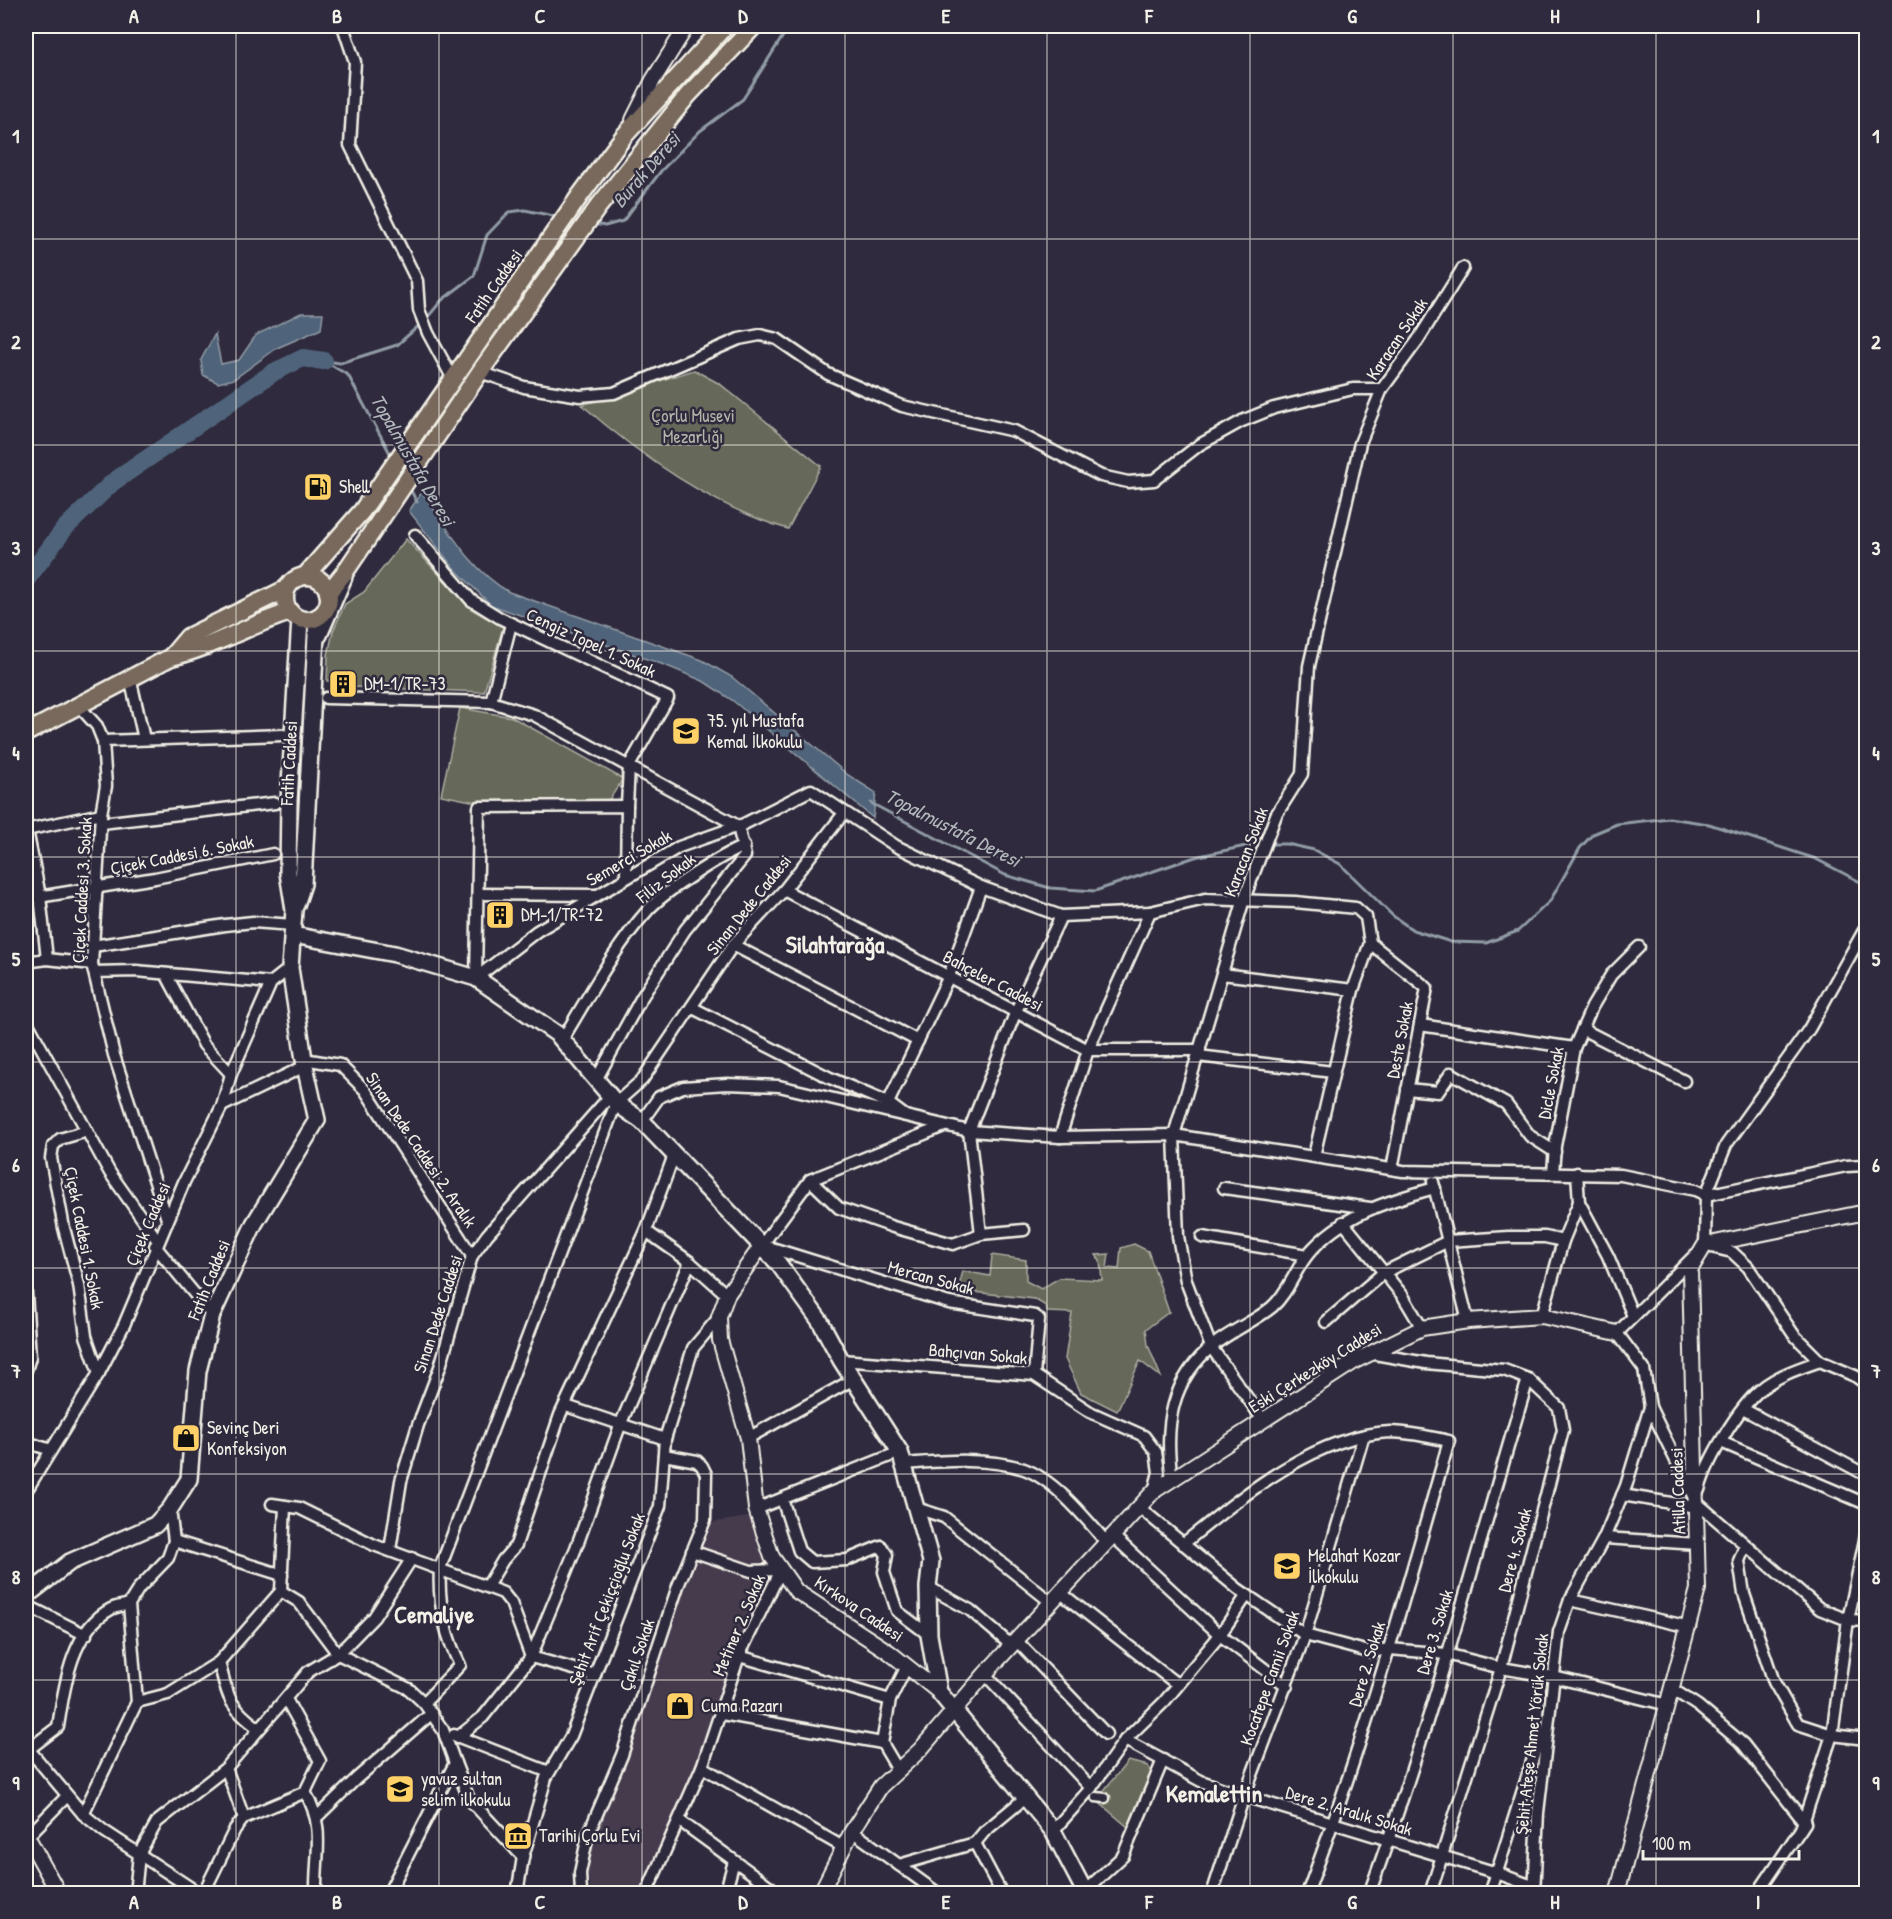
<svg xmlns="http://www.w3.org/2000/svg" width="1892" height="1919" font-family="'Patrick Hand',sans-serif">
  <rect width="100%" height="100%" fill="#2f2a3d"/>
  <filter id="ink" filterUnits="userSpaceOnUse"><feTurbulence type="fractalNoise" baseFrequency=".0167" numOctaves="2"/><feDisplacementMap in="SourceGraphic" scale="12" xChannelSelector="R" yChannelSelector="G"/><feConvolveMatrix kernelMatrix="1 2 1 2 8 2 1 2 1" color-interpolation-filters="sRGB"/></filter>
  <g filter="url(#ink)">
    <path fill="#443a4e" d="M753,1516L781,1570L734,1654L703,1759L643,1893H591L586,1862L592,1834L710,1523Z"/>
    <g fill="#66695a" stroke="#adada1" stroke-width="1.5">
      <path d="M694,370L720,384L821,466L788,529C714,508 639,455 582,405Z"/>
      <path d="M406,539L471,609L503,627L484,692L351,687L350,682L327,681L328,655L333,631L345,604L364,592Z"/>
      <path d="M460,708L512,717L623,779L609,800L476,802L441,795Z"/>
      <path d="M1134,1244L1148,1251L1169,1312L1146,1329L1148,1345L1161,1377L1140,1361L1117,1411L1081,1393L1065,1359L1072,1313L1047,1312L1046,1306L1034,1299L958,1290L963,1271L990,1276L992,1255L1026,1260V1281L1041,1289L1059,1278L1102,1280L1100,1261L1096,1255L1109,1254L1107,1268L1119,1269L1121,1248Z"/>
      <path d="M1128,1761L1148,1766L1152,1776L1128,1827L1096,1800Z"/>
    </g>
    <g fill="#4f637a" stroke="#919ca6" stroke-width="1.5">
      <path d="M301,313H323L321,329L277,348L234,379L218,383L203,375L201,360L215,334L221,364L239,360L256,335Z"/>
      <path d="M422,492C447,527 470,570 509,592L702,660L732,677L848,775L876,793L873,818L732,700L703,681L667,666L491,605L453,567L409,511Z"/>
    </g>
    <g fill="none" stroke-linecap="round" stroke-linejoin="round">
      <g stroke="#919ca6" stroke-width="3">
        <path d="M594,224L605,226L623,221L661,171L700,131L743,99L783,36L794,26"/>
        <path d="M427,318L442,300L474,276L487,235L509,212L525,210L558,217"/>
        <path d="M324,361L348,375L392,457"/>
        <path d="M326,361L340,363L397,345L422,323"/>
        <path d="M410,489L417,502"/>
        <path d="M871,803L1005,875L1050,888L1095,891L1195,857L1255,844H1287L1314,850L1340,864L1393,916L1413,930L1451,942L1486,943L1518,931L1550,901L1580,848L1593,834L1617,824L1669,818L1709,824L1816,859L1866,885"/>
      </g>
      <path stroke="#4f637a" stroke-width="18" d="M26,580L65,528L113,482L274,372L303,358L324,361"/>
      <g stroke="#f4f1e8" stroke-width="13">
        <path id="pedestrian" d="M1096,1797L1105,1798"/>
      </g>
      <g stroke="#f4f1e8" stroke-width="15">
        <g id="minor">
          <path d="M343,26L355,62L350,145L417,281L419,310L428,333L453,379"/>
          <path d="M480,372L524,387L580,396L614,393L739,339L760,335L777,339L828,374L902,406L1014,431L1101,476L1128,482L1154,480L1199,445L1242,421L1274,408L1353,389H1382"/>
          <path d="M415,535L471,600L500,618L668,698L629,766L627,806"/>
          <path d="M130,677L144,739"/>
          <path d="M326,698L491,702L534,715L738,826L745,856L685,930L642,997L596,1080"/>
          <path d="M491,702L511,624"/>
          <path d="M78,705L97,726L103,741L106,786L101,814L92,964L114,1055L167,1219"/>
          <path d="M103,741L283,735"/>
          <path d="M101,823L275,803"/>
          <path d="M26,830L101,814"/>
          <path d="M27,830L40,896L47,959"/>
          <path d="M784,890L1088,1050H1200"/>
          <path d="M479,894L596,895"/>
          <path d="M26,899L155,878L273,854"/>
          <path d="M1866,927L1809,1029L1726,1145L1706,1195L1846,1166L1866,1165"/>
          <path d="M1370,943L1427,988L1392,1169"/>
          <path d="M733,945L918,1041"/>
          <path d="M93,946L225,925L253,922L293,925"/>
          <path d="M26,962L47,959L92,964"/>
          <path d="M94,972L136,971L271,983"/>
          <path d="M166,974L204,1045L231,1074"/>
          <path d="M1222,974L1353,990"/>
          <path d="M476,978L537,931L679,847L744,824L811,790L896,846L981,887L1061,916L1150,912L1205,899L1295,902L1356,908L1366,917L1370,943L1353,990L1314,1156"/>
          <path d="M476,978L479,807L627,806L626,877"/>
          <path d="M693,1008L830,1078L888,1103L904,1115"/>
          <path d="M26,1020L110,1173L158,1241"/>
          <path d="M1420,1025L1574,1048"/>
          <path d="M1582,1029L1684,1081"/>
          <path d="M562,1040C589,996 614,948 648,910C665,891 720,856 744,846"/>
          <path d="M1198,1056L1333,1072"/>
          <path d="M304,1059L340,1065L365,1090L472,1256"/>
          <path d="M1407,1089L1438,1092L1451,1073L1506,1104L1530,1136L1555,1152"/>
          <path d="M888,1103L949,976L981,887"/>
          <path d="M222,1106L305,1066"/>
          <path d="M642,1121L659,1097L683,1087L727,1084L779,1086L969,1131L1060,1137L1174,1135L1403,1171L1621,1175L1695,1190L1706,1195L1705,1245"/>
          <path d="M944,1126L810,1180L762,1245L949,1303L1035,1316L1039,1319L1034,1375"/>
          <path d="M87,1131L60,1139L53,1146L51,1158L64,1228L79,1285L86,1336L99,1373"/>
          <path d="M1060,1137L1088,1050L1150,912"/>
          <path d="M1553,1173L1555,1146L1574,1048L1592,1007L1611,975L1639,947"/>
          <path d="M810,1180L839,1208L893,1227L953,1244L981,1234L1024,1230"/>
          <path d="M1433,1182L1468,1321"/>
          <path d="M1224,1188L1370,1208"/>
          <path d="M1579,1202L1608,1256L1633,1316"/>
          <path d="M1343,1222L1403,1296L1422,1328"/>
          <path d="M646,1231L690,1262L727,1295"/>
          <path d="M981,1234L969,1131L1016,1011L1061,916"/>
          <path d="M1202,1237L1307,1255"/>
          <path d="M155,1246L212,1315"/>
          <path d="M1707,1246L1732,1252L1748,1267L1794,1335L1820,1361L1855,1376L1866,1384"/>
          <path d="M26,1293L30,1357L26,1370"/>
          <path d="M1542,1316L1563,1241L1579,1202L1577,1173"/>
          <path d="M1326,1322L1383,1273L1448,1241L1508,1237H1545L1563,1241"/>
          <path d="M1369,1353L1426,1363L1504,1370L1528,1379L1559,1408L1563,1430L1501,1668L1430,1894"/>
          <path d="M841,1360L1034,1375L1090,1412L1144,1436L1156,1452L1159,1472L1154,1491"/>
          <path d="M566,1406L665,1439"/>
          <path d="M1650,1407L1696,1502L1820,1609L1848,1620L1866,1621"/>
          <path d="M1743,1409L1866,1475"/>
          <path d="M1264,1421L1211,1347L1186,1281L1178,1236L1174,1135L1244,899L1276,815L1302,774L1309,666L1360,443L1382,389L1418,340L1463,268"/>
          <path d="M748,1438L854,1379"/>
          <path d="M26,1442L51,1450"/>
          <path d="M1721,1442L1866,1504"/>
          <path d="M905,1464C943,1461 988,1457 1024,1469C1055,1480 1086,1519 1107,1543"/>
          <path d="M1172,1479C1164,1427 1170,1379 1215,1344C1233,1330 1255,1321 1272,1307C1288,1293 1295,1270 1308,1254C1341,1215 1387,1201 1435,1188"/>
          <path d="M1699,1490C1707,1460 1738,1408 1761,1389C1778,1375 1800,1368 1820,1361"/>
          <path d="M26,1491L99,1373L124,1325L184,1182L222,1106L231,1074L271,983L290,968"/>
          <path d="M1622,1495L1696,1507"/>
          <path d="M782,1499L799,1551L812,1562L847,1560L881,1546L887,1555L884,1572L897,1611L929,1635"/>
          <path d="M272,1504L299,1508L374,1545L503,1593L511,1603L531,1657L595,1675"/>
          <path d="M1140,1508L1238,1589L1305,1635L1369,1652L1390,1649L1446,1654L1501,1668L1554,1677L1668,1705"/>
          <path d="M756,1509L900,1452"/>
          <path d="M919,1509L944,1517L1052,1603"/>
          <path d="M1113,1536L1220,1635L1287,1686"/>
          <path d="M1604,1538L1698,1544"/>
          <path d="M174,1541L282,1575"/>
          <path d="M1183,1544C1240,1498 1314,1435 1390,1432C1410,1432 1429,1437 1449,1441C1406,1593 1363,1745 1307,1894"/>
          <path d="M1745,1546L1739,1561L1744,1594L1774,1682L1798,1724L1832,1735L1866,1739"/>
          <path d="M390,1550L401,1481L418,1425L440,1367L472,1256L487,1235L610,1096"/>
          <path d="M488,1585L503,1560L516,1545L560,1415L646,1231L674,1155"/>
          <path d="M928,1587L970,1610L1012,1646"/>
          <path d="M281,1591L299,1602L338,1654L409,1689L424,1703L443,1730L455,1763L388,1894"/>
          <path d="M1061,1593L1178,1685"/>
          <path d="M1570,1600L1690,1627"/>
          <path d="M26,1605L86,1635"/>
          <path d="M1017,1641L1106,1734"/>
          <path d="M739,1656L890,1700"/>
          <path d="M219,1662C228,1697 228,1706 258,1728"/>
          <path d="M985,1674L1091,1788"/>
          <path d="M1672,1689L1698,1706L1743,1744L1805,1823L1761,1888"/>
          <path d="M286,1699L320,1761L305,1792C326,1827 315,1855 316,1894"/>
          <path d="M137,1702L168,1694L219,1662L281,1591L285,1506"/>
          <path d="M424,1703L460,1665C445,1635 438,1601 440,1568L616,1103L642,1080L733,945L784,890L844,813"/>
          <path d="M722,1714L882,1743"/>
          <path d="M454,1735L549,1772"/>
          <path d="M458,1737L483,1717L531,1657L576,1548L621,1423L690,1262"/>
          <path d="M1125,1740L1201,1781L1244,1796L1497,1873L1535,1887"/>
          <path d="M26,1746L83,1814L104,1831L200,1894"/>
          <path d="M29,1749L58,1727C64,1688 71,1630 111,1609C116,1606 124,1606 129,1604"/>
          <path d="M455,1763L469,1799L523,1857"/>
          <path d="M702,1767L843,1847"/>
          <path d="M226,1768L244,1818"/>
          <path d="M898,1770L882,1743L890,1700L907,1666"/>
          <path d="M83,1814L137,1702L129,1604L139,1588L168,1558L174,1541L170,1509"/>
          <path d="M317,1817L357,1778L431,1714"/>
          <path d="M680,1821L780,1894"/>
          <path d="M1801,1829L1832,1735L1848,1620L1866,1535"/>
          <path d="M852,1831L939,1894"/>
          <path d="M1053,1831L1091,1788L1125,1740L1164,1702L1220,1635L1247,1595"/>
          <path d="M28,1836L67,1796"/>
          <path d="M899,1865L975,1843"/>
          <path d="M1085,1891L1123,1856L1163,1760"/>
          <path d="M135,1894L139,1854L157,1822L226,1768L308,1672L338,1654L374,1617L412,1558"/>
          <path d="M203,1894L235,1829L244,1818L305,1792"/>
          <path d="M517,1894L523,1857L546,1778L571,1736L660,1506L665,1439L693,1348L719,1317"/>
          <path d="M581,1894L580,1873L588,1835L622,1755L678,1586L705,1520L706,1474L702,1466L697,1461L664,1455"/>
          <path d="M646,1894L702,1767L739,1656L781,1570L751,1571L692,1551"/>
          <path d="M725,1894L734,1861"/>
          <path d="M1002,1894L975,1843L984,1832L1025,1798"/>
          <path d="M1212,1894L1244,1796L1305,1635L1363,1438"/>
          <path d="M1369,1894C1431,1725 1477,1550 1528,1379"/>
          <path d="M1490,1894L1535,1752L1544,1732"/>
          <path d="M1534,1894L1538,1813L1559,1632L1570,1600L1604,1538L1626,1486L1650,1407L1644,1369L1617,1333L1696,1254"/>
        </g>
      </g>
      <g stroke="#f4f1e8" stroke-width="18">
        <g id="tertiary">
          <path d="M633,120L653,80L687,26"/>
          <path d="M762,1245L727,1295L719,1317L720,1340L748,1438L756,1509L772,1557L796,1591L889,1652L939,1692"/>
          <path d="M26,1834L59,1894"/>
          <path d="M820,1894L852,1831L881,1786L920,1750L985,1674L1154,1491L1355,1361L1422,1328L1468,1321L1542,1316L1617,1333"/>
          <path d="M1617,1894L1698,1589L1690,1270L1705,1245L1866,1212"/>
        </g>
      </g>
      <g stroke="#f4f1e8" stroke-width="20">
        <g id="secondary">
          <path d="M319,635L344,577"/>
          <path d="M296,905L303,884L317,617"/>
          <path d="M293,935L395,954L476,978L557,1034L616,1103L642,1121L778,1263L820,1321L841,1360L900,1452L931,1561L928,1587L929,1635L939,1692L1053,1831L1086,1894"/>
          <path d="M26,1596L70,1562L155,1525L170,1509L189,1479L198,1371L212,1315L254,1224L317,1120L305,1066L290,968L294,910L288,873L289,801L300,619"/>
        </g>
      </g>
      <g stroke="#f4f1e8" stroke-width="21">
        <g id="primary">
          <circle cx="307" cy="598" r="22"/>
          <path d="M305,576L362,511L579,197L624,136L725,26"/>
          <path d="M328,593L345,572L480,372L598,207L688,95L754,26"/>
          <path d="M171,657L188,637L286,589"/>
          <path d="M26,733L171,657C213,647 249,625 290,612"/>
        </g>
      </g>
      <use href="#pedestrian" stroke="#2f2a3d" stroke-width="8"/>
      <use href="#minor" stroke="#2f2a3d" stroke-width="10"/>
      <use href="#tertiary" stroke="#2f2a3d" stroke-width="14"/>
      <use href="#secondary" stroke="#2f2a3d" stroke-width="15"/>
      <use href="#primary" stroke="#78695c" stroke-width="16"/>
    </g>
  </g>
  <path fill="none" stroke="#f4f1e8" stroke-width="1.5" stroke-opacity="0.55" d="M236,26V1894M439,26V1894M642,26V1894M845,26V1894M1047,26V1894M1250,26V1894M1453,26V1894M1656,26V1894M26,239H1866M26,445H1866M26,651H1866M26,857H1866M26,1062H1866M26,1268H1866M26,1474H1866M26,1680H1866"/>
  <defs>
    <g id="fuel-square" transform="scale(1.5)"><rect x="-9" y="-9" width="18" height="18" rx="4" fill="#ffd166" stroke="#2f2a3d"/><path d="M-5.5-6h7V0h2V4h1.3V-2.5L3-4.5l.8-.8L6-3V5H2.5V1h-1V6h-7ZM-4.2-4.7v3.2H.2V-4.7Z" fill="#111"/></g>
    <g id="building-square" transform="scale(1.5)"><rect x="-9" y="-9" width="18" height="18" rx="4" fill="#ffd166" stroke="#2f2a3d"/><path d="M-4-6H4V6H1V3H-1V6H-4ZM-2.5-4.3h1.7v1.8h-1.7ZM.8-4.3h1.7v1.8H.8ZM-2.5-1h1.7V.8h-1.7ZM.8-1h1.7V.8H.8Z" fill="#111"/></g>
    <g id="school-square" transform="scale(1.5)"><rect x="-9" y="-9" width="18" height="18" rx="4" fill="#ffd166" stroke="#2f2a3d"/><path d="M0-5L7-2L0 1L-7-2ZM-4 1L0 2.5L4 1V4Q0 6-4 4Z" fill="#111"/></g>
    <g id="shop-square" transform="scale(1.5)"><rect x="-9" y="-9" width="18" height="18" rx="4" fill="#ffd166" stroke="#2f2a3d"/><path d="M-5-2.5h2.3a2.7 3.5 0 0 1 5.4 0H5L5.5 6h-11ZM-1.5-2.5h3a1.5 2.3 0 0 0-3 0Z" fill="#111"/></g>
    <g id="museum-square" transform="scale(1.5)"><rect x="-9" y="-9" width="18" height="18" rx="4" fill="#ffd166" stroke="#2f2a3d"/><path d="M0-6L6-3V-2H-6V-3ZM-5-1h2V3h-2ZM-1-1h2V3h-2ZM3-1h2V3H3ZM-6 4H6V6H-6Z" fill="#111"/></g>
  </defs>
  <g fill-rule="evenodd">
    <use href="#fuel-square" x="318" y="487"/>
    <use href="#building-square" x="343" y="684"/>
    <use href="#school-square" x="686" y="731"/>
    <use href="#building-square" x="500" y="915"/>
    <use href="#shop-square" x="186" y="1438"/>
    <use href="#school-square" x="1287" y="1566"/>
    <use href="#shop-square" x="680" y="1706"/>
    <use href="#school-square" x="400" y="1789"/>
    <use href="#museum-square" x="518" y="1836"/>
  </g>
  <g text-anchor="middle" stroke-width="5" stroke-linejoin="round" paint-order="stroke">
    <g font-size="18" fill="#f4f1e8" stroke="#2f2a3d">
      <text transform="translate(494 286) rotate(-55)" y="6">Fatih Caddesi</text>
      <text transform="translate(1397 339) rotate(-56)" y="6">Karacan Sokak</text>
      <text transform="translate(591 643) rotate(25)" y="6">Cengiz Topel 1. Sokak</text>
      <text transform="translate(289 763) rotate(-87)" y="6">Fatih Caddesi</text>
      <text transform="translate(1246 852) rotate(-69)" y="6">Karacan Sokak</text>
      <text transform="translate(182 855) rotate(-11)" y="6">Çiçek Caddesi 6. Sokak</text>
      <text transform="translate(629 858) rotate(-30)" y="6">Semerci Sokak</text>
      <text transform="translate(666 878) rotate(-38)" y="6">Filiz Sokak</text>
      <text transform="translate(82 890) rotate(-87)" y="6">Çiçek Caddesi 3. Sokak</text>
      <text transform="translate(749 905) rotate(-51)" y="6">Sinan Dede Caddesi</text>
      <text transform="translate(993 981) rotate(28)" y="6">Bahçeler Caddesi</text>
      <text transform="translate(1400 1040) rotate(-79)" y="6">Deste Sokak</text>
      <text transform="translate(1551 1083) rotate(-79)" y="6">Dicle Sokak</text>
      <text transform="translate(421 1150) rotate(56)" y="6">Sinan Dede Caddesi 2. Aralık</text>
      <text transform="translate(148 1224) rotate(-67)" y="6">Çiçek Caddesi</text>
      <text transform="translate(84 1238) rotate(79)" y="6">Çiçek Caddesi 1. Sokak</text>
      <text transform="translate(931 1278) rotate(15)" y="6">Mercan Sokak</text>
      <text transform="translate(209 1280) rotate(-68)" y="6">Fatih Caddesi</text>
      <text transform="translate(438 1314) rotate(-72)" y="6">Sinan Dede Caddesi</text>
      <text transform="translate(978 1354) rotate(5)" y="6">Bahçıvan Sokak</text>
      <text transform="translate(1315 1368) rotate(-32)" y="6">Eski Çerkezköy Caddesi</text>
      <text transform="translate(1678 1491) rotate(-92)" y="6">Atilla Caddesi</text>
      <text transform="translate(1515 1550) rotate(-75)" y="6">Dere 4. Sokak</text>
      <text transform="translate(607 1599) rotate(-69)" y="6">Şehit Arif Çekiççioğlu Sokak</text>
      <text transform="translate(859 1609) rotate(34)" y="6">Kırkova Caddesi</text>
      <text transform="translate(739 1625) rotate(-67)" y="6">Metiner 2. Sokak</text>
      <text transform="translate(1435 1632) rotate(-73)" y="6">Dere 3. Sokak</text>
      <text transform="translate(637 1655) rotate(-71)" y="6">Çakıl Sokak</text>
      <text transform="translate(1367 1664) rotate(-73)" y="6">Dere 2. Sokak</text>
      <text transform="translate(1270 1678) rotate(-70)" y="6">Kocatepe Camii Sokak</text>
      <text transform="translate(1532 1734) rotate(-84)" y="6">Şehit Ateşe Ahmet Yörük Sokak</text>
      <text transform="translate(1349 1811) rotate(17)" y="6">Dere 2. Aralık Sokak</text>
    </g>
    <g font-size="18" fill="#b4b4a8" stroke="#2f2a3d">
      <text x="693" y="422">Çorlu Musevi<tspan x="693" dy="21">Mezarlığı</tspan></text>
    </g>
    <g font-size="18" fill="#f4f1e8" stroke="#2f2a3d" text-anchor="start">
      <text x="339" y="493">Shell</text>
      <text x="364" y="690">DM-1/TR-73</text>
      <text x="707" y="727">75. yıl Mustafa<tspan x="707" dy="21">Kemal İlkokulu</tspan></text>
      <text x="521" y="921">DM-1/TR-72</text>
      <text x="207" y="1434">Sevinç Deri<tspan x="207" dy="21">Konfeksiyon</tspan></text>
      <text x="1308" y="1562">Melahat Kozar<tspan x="1308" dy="21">İlkokulu</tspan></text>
      <text x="701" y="1712">Cuma Pazarı</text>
      <text x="421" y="1785">yavuz sultan<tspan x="421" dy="21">selim ilkokulu</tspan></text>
      <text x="539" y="1842">Tarihi Çorlu Evi</text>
    </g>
    <g font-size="20" font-style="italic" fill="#b2b8bc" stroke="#2f2a3d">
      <text transform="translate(646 170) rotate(-49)" y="7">Burak Deresi</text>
      <text transform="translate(413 460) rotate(60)" y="7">Topalmustafa Deresi</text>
      <text transform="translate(953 828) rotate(27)" y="7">Topalmustafa Deresi</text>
    </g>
    <g font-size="24" font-weight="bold" fill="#f4f1e8" stroke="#2f2a3d">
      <text x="835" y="953">Silahtarağa</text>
      <text x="434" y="1623">Cemaliye</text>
      <text x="1214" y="1802">Kemalettin</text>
    </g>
  </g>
  <rect width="1892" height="1919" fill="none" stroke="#2f2a3d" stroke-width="66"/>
  <path d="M1643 1850v9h156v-9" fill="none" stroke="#f4f1e8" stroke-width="3"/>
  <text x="1652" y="1850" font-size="18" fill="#f4f1e8" stroke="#2f2a3d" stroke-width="4.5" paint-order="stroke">100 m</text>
  <rect x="33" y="33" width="1826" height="1853" fill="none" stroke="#f4f1e8" stroke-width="2"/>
  <g font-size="20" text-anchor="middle" font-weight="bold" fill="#f4f1e8">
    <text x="134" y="23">A</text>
    <text x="337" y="23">B</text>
    <text x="540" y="23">C</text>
    <text x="743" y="23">D</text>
    <text x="946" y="23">E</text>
    <text x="1149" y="23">F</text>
    <text x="1352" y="23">G</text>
    <text x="1555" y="23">H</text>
    <text x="1758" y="23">I</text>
    <text x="16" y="143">1</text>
    <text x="1876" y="143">1</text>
    <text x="16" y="349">2</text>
    <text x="1876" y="349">2</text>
    <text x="16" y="555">3</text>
    <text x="1876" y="555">3</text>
    <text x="16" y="760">4</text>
    <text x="1876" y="760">4</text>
    <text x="16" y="966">5</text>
    <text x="1876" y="966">5</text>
    <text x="16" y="1172">6</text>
    <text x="1876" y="1172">6</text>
    <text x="16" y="1378">7</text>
    <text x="1876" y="1378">7</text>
    <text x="16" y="1584">8</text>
    <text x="1876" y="1584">8</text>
    <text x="16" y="1790">9</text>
    <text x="1876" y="1790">9</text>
    <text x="134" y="1909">A</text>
    <text x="337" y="1909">B</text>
    <text x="540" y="1909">C</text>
    <text x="743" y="1909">D</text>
    <text x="946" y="1909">E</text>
    <text x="1149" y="1909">F</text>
    <text x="1352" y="1909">G</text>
    <text x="1555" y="1909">H</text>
    <text x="1758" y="1909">I</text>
  </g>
</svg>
